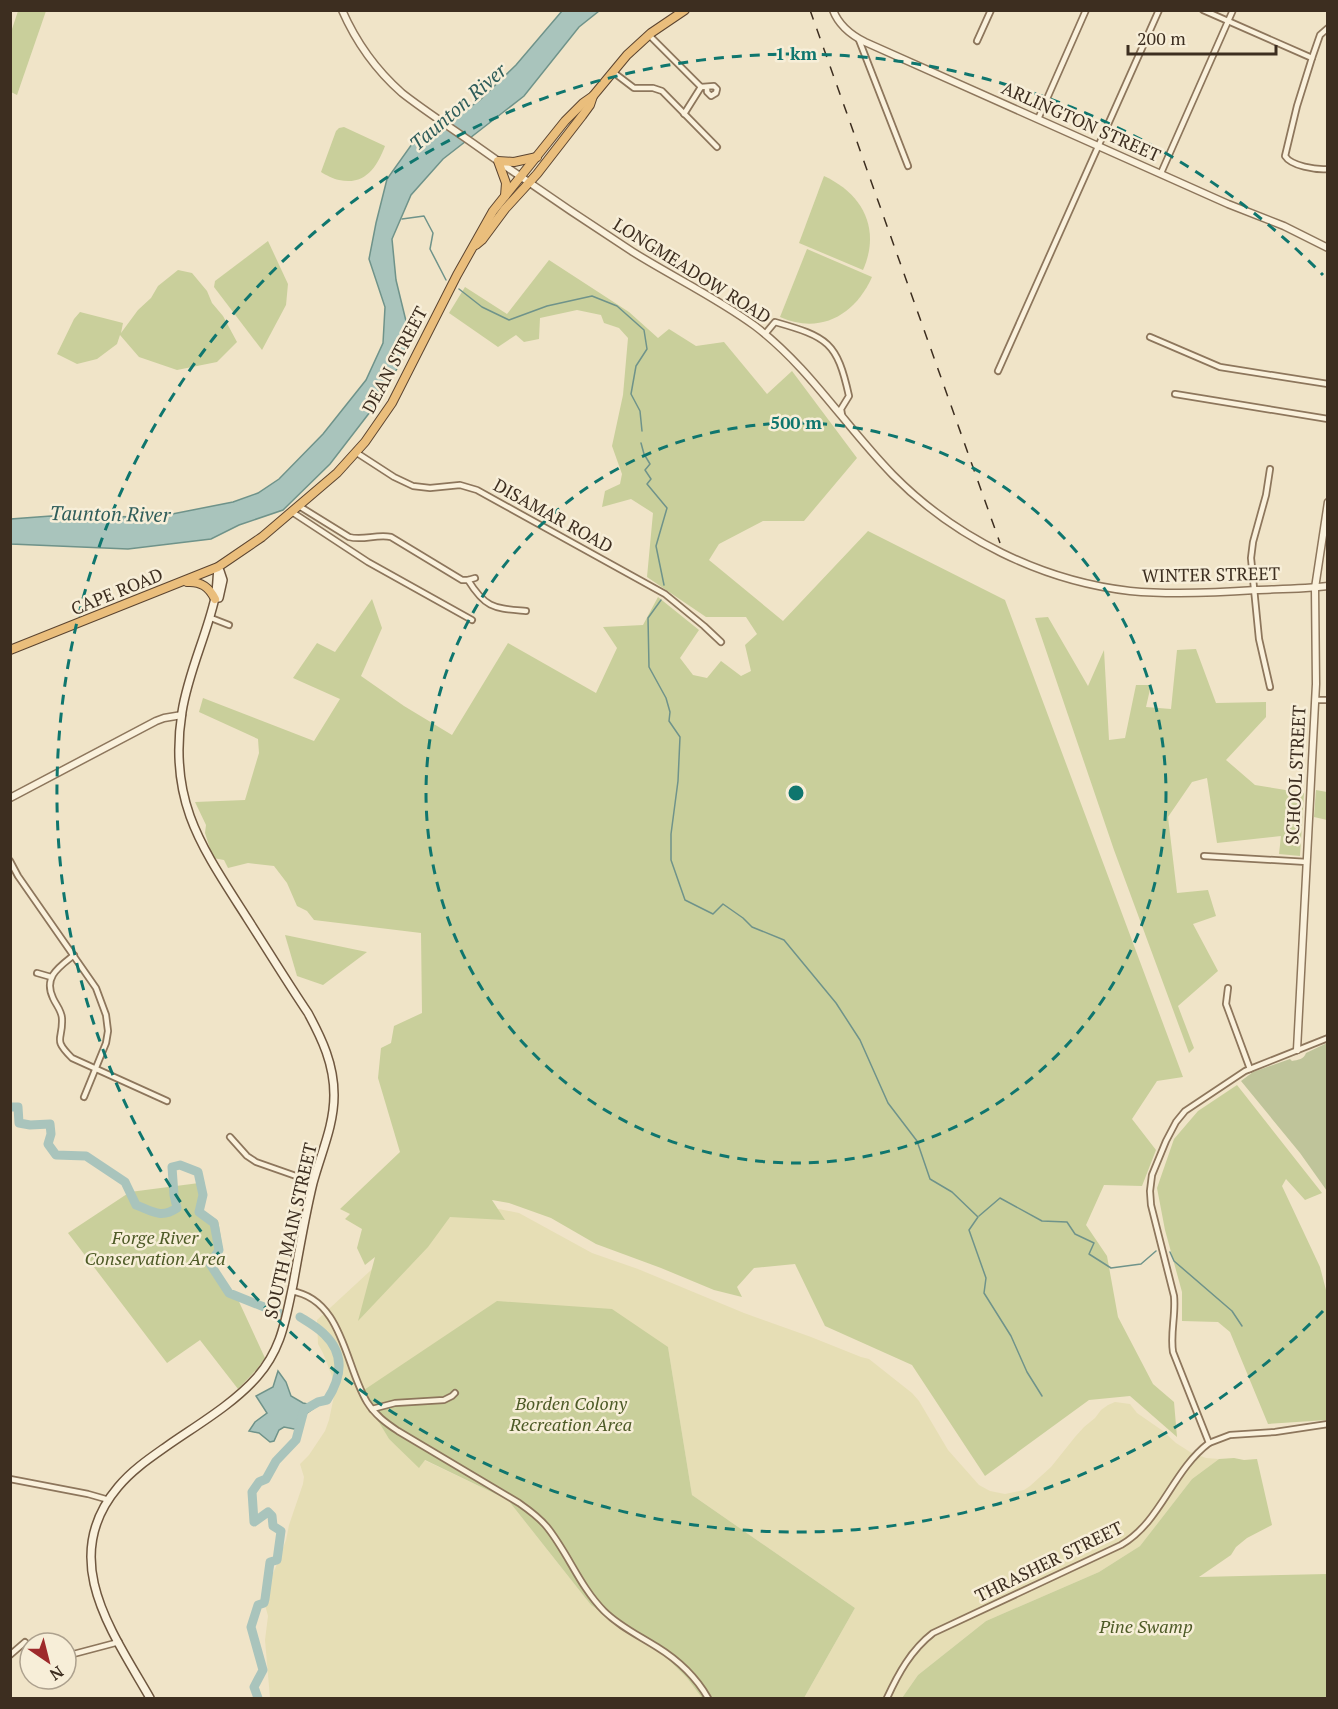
<svg xmlns="http://www.w3.org/2000/svg" width="1338" height="1709" font-family="'PT Serif',serif">
  <rect width="100%" height="100%" fill="#f0e4c8"/>
  <path fill="#e6deb5" d="M448,1199L519,1213L592,1253L638,1269L744,1313L811,1337L861,1357L869,1359L912,1393L919,1401L948,1450L979,1485L990,1491L1005,1494L1024,1490L1030,1486L1051,1467L1075,1437L1084,1427L1095,1418L1101,1410L1108,1405L1115,1402L1130,1404L1137,1413L1163,1431L1176,1443L1190,1452L1206,1458L1219,1459L1192,1479L1140,1546L1099,1572L986,1621L918,1675L902,1698H804L855,1608L692,1495L668,1347L370,1405L389,1439L420,1467L424,1460L508,1500L591,1605L664,1655L687,1678L702,1698H270L265,1640L268,1616L265,1605L269,1581L275,1569L286,1540L289,1525L303,1484L304,1477L300,1464L309,1455L325,1431L329,1420L334,1396L333,1379L323,1353L318,1344L317,1320Z"/>
  <g fill="#c9cf9b">
    <path d="M18,11H46L17,95L11,92V32Z"/>
    <path d="M344,127L385,146C377,167 365,186 339,180C333,179 326,175 321,172L336,131L339,128Z"/>
    <path d="M824,176C863,194 881,229 863,270L799,243Z"/>
    <path d="M268,241L288,284L286,305L262,350L214,287L215,281Z"/>
    <path d="M807,249L872,277C855,315 820,335 780,317Z"/>
    <path d="M549,260L629,312L658,338L669,329L696,346L724,342L767,394L792,371L857,458L804,521H763L719,544L709,560L783,621L868,531L1005,600L1183,1077L1157,1081L1132,1119L1156,1150L1142,1186L1104,1185L1086,1225L1107,1256L1118,1317L1153,1384L1174,1402L1177,1437L1130,1396L1089,1400L985,1476L912,1365L825,1326L795,1264L754,1268L737,1287L742,1297L714,1290L661,1268L596,1244L551,1218L509,1203L492,1200L505,1220L450,1217L428,1247L358,1321L375,1257L365,1265L357,1248L362,1229L345,1219L350,1214L340,1209L400,1152L378,1078L381,1048L391,1043L394,1026L422,1013L421,933L314,920L307,911L297,906L287,883L274,866L248,863L228,868L224,860L213,858L205,833L206,825L195,802L245,800L259,753L258,739L199,712L203,698L314,741L340,699L293,678L317,643L335,652L372,599L382,628L361,676L404,706L452,735L508,643L596,693L617,648L603,627L643,625L658,597L699,630L680,658L693,675L707,678L721,661L741,676L751,671L745,645L757,634L746,617H706L647,577L653,513L631,499L602,507L605,491L620,484L622,474L612,446L623,395L628,338L619,328L604,323L601,315L577,310L540,318L539,339L524,342L516,335L498,347L449,313L465,287L507,314Z"/>
    <path d="M178,270L192,273L207,291L212,303L223,316L237,342L217,362L177,370L139,357L120,335L117,344L97,359L77,364L57,354L74,319L80,312L123,323L121,333L138,310L151,298L158,286Z"/>
    <path d="M1048,617L1088,686L1104,650L1109,740L1125,738L1136,685H1151L1146,707L1171,709L1177,650L1196,649L1216,703L1266,702V717L1226,760L1255,785L1304,793L1300,856L1279,854L1281,836L1217,843L1207,778L1192,782L1168,817L1177,893L1208,890L1216,916L1193,924L1218,971L1178,1006L1194,1048L1189,1053L1114,850L1035,618Z"/>
    <path d="M1316,790L1327,792V820L1314,817Z"/>
    <path d="M285,935L367,952L323,985L297,976Z"/>
    <path d="M1237,1085L1322,1193L1305,1200L1286,1179L1282,1186L1320,1267L1327,1294V1420L1268,1424L1230,1332L1218,1322L1182,1321V1292L1165,1230L1157,1188L1174,1139L1198,1111Z"/>
    <path d="M199,1183L204,1190L200,1209L201,1211C206,1214 214,1217 218,1221C219,1224 222,1245 223,1250L212,1261C214,1267 216,1269 220,1274C225,1282 224,1291 235,1293L265,1358L257,1369L238,1389L200,1340L167,1363L68,1233L130,1192Z"/>
    <path d="M497,1301L612,1309L668,1347L692,1495L855,1608L804,1698H702L687,1678L664,1655L591,1605L508,1500L425,1460L419,1468L389,1439L361,1392Z"/>
    <path d="M1234,1458L1244,1460L1257,1459L1272,1525L1247,1538L1236,1547L1231,1555L1199,1577L1327,1574V1698H902L918,1675L986,1621L1099,1572L1140,1546L1192,1479L1219,1459Z"/>
  </g>
  <path fill="#bfc49a" d="M1327,1043V1191L1300,1153L1241,1081L1253,1072L1290,1059L1292,1061C1298,1060 1304,1059 1306,1053Z"/>
  <g fill="#a9c4bc" stroke="#6f938a" stroke-width="1.5">
    <path d="M562,11H599L579,27L524,96L443,159L411,195L392,239L396,280L407,325L404,356L380,399L330,464L283,510L239,525L211,539L128,549L11,544V519L51,516L157,517L233,502L258,493L279,479L323,434L366,380L383,343L385,307L369,259L376,223L387,179L412,144L479,101L516,65Z"/>
    <path d="M278,1371L286,1382L291,1396L303,1403L312,1405L314,1408L303,1416L299,1430L284,1427L279,1430L274,1441L270,1442L259,1433L249,1431L255,1422L267,1413L256,1396L273,1387Z"/>
  </g>
  <g fill="none" stroke-linecap="round" stroke-linejoin="round">
    <g stroke="#6f938a" stroke-width="1.5">
      <path d="M402,219L424,216L433,233L430,249L446,280"/>
      <path d="M459,289L482,307L509,320L547,306L592,296L617,306L644,330L647,349L636,366L631,394L640,411L642,431"/>
      <path d="M641,443L644,454L650,464L645,470L651,479L647,484L667,508L656,546L664,585"/>
      <path d="M661,600L648,618L649,667L666,698L670,712L669,721L680,737L678,781L671,834V860L685,900L713,914L723,904L743,918L752,927L784,940L836,1003L860,1040L888,1103L917,1141L930,1179L952,1192L978,1217L969,1230L986,1278L984,1293L1011,1336L1027,1372L1042,1396"/>
      <path d="M979,1216L1000,1198L1042,1221L1067,1222L1075,1234L1094,1243L1089,1254L1111,1268L1141,1264L1156,1251"/>
      <path d="M1170,1252L1174,1261L1232,1311L1242,1326"/>
    </g>
    <g stroke="#a9c4bc" stroke-width="9">
      <path d="M10,1107H18L19,1123L30,1125L50,1124L51,1134L48,1144L56,1155L86,1156L125,1182L136,1205C152,1211 161,1219 177,1208L174,1195L172,1167L180,1165L198,1172L203,1195L199,1212L214,1223L219,1250L210,1264L229,1293L279,1313"/>
      <path d="M258,1698L254,1687L263,1670L251,1627L258,1605L264,1603L265,1599L270,1562L277,1560L281,1531L273,1526L272,1516L268,1512L254,1522L252,1492L259,1482L266,1479L276,1461L296,1440L304,1410L318,1402L327,1400C342,1377 345,1354 324,1334C317,1327 308,1322 300,1317"/>
    </g>
    <g stroke="#8d765c" stroke-width="8">
      <g id="minor">
        <path d="M1203,10L1312,58"/>
        <path d="M1328,28L1320,35L1312,58L1297,106L1285,156C1291,166 1316,170 1328,169"/>
        <path d="M649,35L701,87"/>
        <path d="M859,40L908,166"/>
        <path d="M977,41L991,10"/>
        <path d="M613,72L634,88H653L662,91L717,147"/>
        <path d="M701,87L714,86L717,89L716,93L711,96L707,92V87"/>
        <path d="M684,114L701,87"/>
        <path d="M1038,119L1086,10"/>
        <path d="M1161,173L1233,10"/>
        <path d="M765,334L775,322C828,337 837,342 849,396L841,409L842,415"/>
        <path d="M1150,337L1220,367L1328,384"/>
        <path d="M998,371L1159,10"/>
        <path d="M1175,394L1328,419"/>
        <path d="M357,453L394,477L413,486L430,488L460,485L477,490L665,594L704,626L721,642"/>
        <path d="M299,506L349,537C363,541 376,534 391,537L462,580H468L475,578"/>
        <path d="M292,512L368,562L472,620"/>
        <path d="M468,580C486,609 494,608 526,611"/>
        <path d="M211,618L229,625"/>
        <path d="M1270,687L1259,639L1251,558L1253,542L1266,495L1270,469"/>
        <path d="M1315,700H1328"/>
        <path d="M1204,856L1307,862"/>
        <path d="M10,861L18,876L96,988L106,1015L108,1031L106,1043L84,1097"/>
        <path d="M74,955C59,967 43,977 53,998C56,1005 62,1011 62,1019C63,1041 52,1038 72,1058L167,1101"/>
        <path d="M37,973L51,977"/>
        <path d="M1228,988L1226,1004L1250,1069"/>
        <path d="M230,1137L247,1156L256,1162L313,1182"/>
        <path d="M291,1291C343,1299 345,1366 367,1402C375,1415 386,1423 398,1431L519,1503C529,1510 539,1517 547,1527C568,1553 580,1587 604,1611C619,1626 638,1635 657,1647C678,1660 696,1677 708,1698"/>
        <path d="M372,1409L395,1403L444,1400L452,1396L455,1393"/>
        <path d="M1209,1443L1230,1435L1275,1432L1328,1424"/>
        <path d="M10,1479L88,1494L109,1500"/>
        <path d="M10,1655L25,1642L30,1646"/>
        <path d="M66,1656L119,1642"/>
        <path d="M887,1698C898,1674 911,1650 933,1633L1121,1545C1161,1522 1172,1471 1209,1443L1173,1352C1170,1333 1176,1315 1174,1296L1151,1205L1150,1191L1152,1175L1166,1141L1176,1122L1185,1111L1245,1071L1328,1038"/>
      </g>
    </g>
    <g stroke="#8d765c" stroke-width="9">
      <g id="tertiary">
        <path d="M342,10C356,42 376,70 402,93C425,111 450,127 474,144C526,181 579,217 633,252C673,277 717,298 755,326C810,368 845,426 893,475C955,538 1042,581 1130,591C1172,595 1214,593 1256,590C1280,589 1304,589 1328,586"/>
        <path d="M833,10C839,26 851,35 865,42L1228,204L1284,226L1328,248"/>
        <path d="M10,798L156,721L164,718L182,715"/>
        <path d="M1297,1050L1316,684L1315,588L1328,502"/>
      </g>
    </g>
    <g stroke="#6f573f" stroke-width="10">
      <g id="secondary">
        <path d="M219,598L223,580L220,571"/>
        <path d="M150,1698C113,1633 57,1559 118,1487C132,1470 150,1458 167,1446C197,1425 232,1405 257,1377C282,1348 285,1321 293,1285C299,1251 305,1216 313,1183C321,1153 334,1126 334,1095C334,1064 322,1039 308,1013C287,982 267,949 247,918C201,846 168,801 182,712C188,673 206,637 215,598C217,588 217,577 218,567"/>
      </g>
    </g>
    <g stroke="#5b4430" stroke-width="10">
      <g id="trunk">
        <path d="M505,196L506,183L498,161L514,162L537,157"/>
        <path d="M476,245L482,240L505,209L537,174L582,116L590,105L593,96"/>
        <path d="M187,582C201,581 209,587 215,599"/>
        <path d="M10,650L218,567L262,537L337,473L365,442L392,403L457,275L493,211L565,121L583,103L593,96L627,55L651,33L685,10"/>
      </g>
    </g>
    <use href="#minor" stroke="#faf1dc" stroke-width="4.5"/>
    <use href="#tertiary" stroke="#faf1dc" stroke-width="6"/>
    <use href="#secondary" stroke="#faf1dc" stroke-width="7"/>
    <use href="#trunk" stroke="#eabe7c" stroke-width="8"/>
    <path stroke="#3d2e20" stroke-width="1.5" stroke-dasharray="10 10" stroke-linecap="butt" d="M810,10L1000,543"/>
  </g>
  <g fill="none" stroke="#0f766e" stroke-width="3" stroke-dasharray="10 8">
    <circle cx="796" cy="793" r="370"/>
    <path d="M1323 1311A739 739 0 1 1 1323 275"/>
  </g>
  <g text-anchor="middle" stroke-width="5" stroke-linejoin="round" paint-order="stroke">
    <g font-size="18" fill="#3d2e20" stroke="#f7eed8">
      <text transform="translate(1081 122) rotate(24)" y="6">ARLINGTON STREET</text>
      <text transform="translate(692 271) rotate(32)" y="6">LONGMEADOW ROAD</text>
      <text transform="translate(395 360) rotate(-62)" y="6">DEAN STREET</text>
      <text transform="translate(553 516) rotate(29)" y="6">DISAMAR ROAD</text>
      <text transform="translate(1211 575) rotate(-1)" y="6">WINTER STREET</text>
      <text transform="translate(117 592) rotate(-22)" y="6">CAPE ROAD</text>
      <text transform="translate(1296 775) rotate(-87)" y="6">SCHOOL STREET</text>
      <text transform="translate(291 1231) rotate(-77)" y="6">SOUTH MAIN STREET</text>
      <text transform="translate(1049 1562) rotate(-26)" y="6">THRASHER STREET</text>
    </g>
    <g font-size="18" font-style="italic" fill="#4d5a26" stroke="#f7eed8">
      <text x="155" y="1244">Forge River<tspan x="155" dy="21">Conservation Area</tspan></text>
      <text x="571" y="1410">Borden Colony<tspan x="571" dy="21">Recreation Area</tspan></text>
      <text x="1146" y="1633">Pine Swamp</text>
    </g>
    <g font-size="20" font-style="italic" fill="#2f5d5a" stroke="#f7eed8">
      <text transform="translate(458 107) rotate(-41)" y="7">Taunton River</text>
      <text transform="translate(110 514) rotate(1)" y="7">Taunton River</text>
    </g>
  </g>
  <circle cx="796" cy="793" r="9" fill="#0f766e" stroke="#f7eed8" stroke-width="3"/>
  <g font-size="18" text-anchor="middle" font-weight="bold" fill="#0f766e" stroke="#f7eed8" stroke-width="5" stroke-linejoin="round" paint-order="stroke">
    <text x="796" y="60">1 km</text>
    <text x="796" y="429">500 m</text>
  </g>
  <rect width="1338" height="1709" fill="none" stroke="#3d2e20" stroke-width="24"/>
  <g transform="translate(48 1661) rotate(145)"><circle r="28" fill="#f7eed8" stroke="#ada18e" stroke-width="1.5"/>
  <path d="M0-4.5L10 22L0 15L-10 22Z" fill="#9e2a2b"/>
  <text y="-9" font-size="16" font-weight="bold" text-anchor="middle" fill="#3d2e20">N</text>
  </g>
  <path d="M1128 45v9h148v-9" fill="none" stroke="#3d2e20" stroke-width="3"/>
  <text x="1137" y="45" font-size="18" fill="#3d2e20" stroke="#f7eed8" stroke-width="4.5" paint-order="stroke">200 m</text>
</svg>
